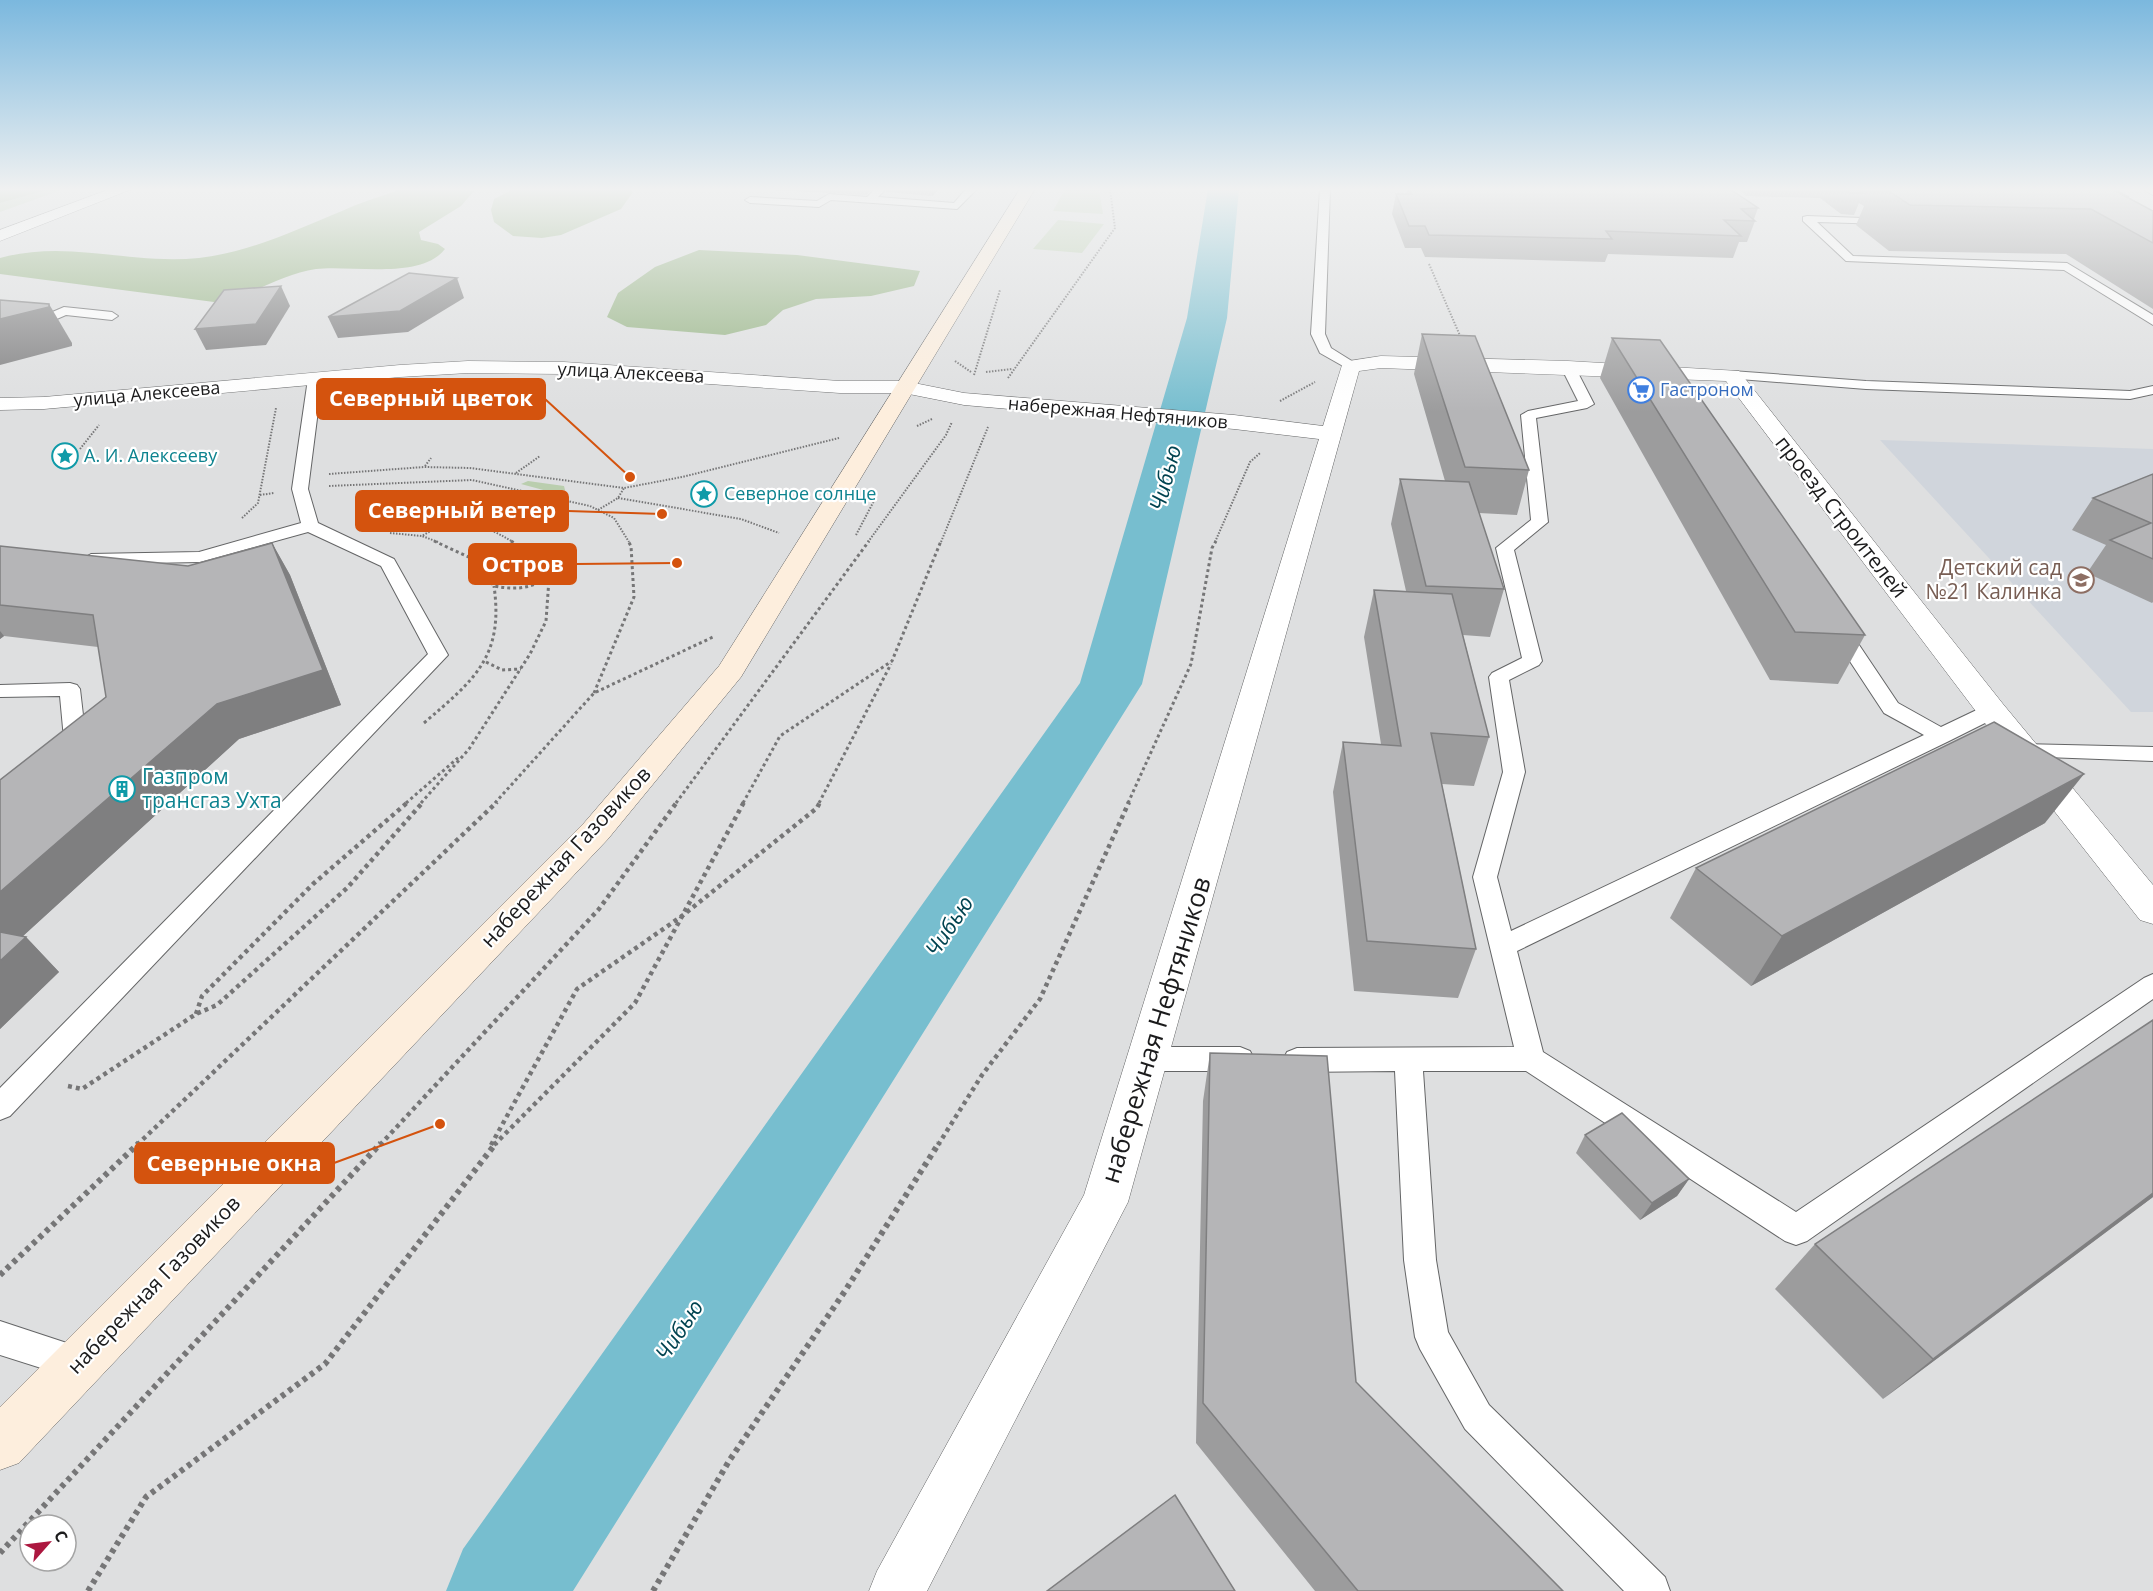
<svg xmlns="http://www.w3.org/2000/svg" width="2153" height="1591" font-family="'Open Sans',sans-serif">
  <rect width="100%" height="100%" fill="#dedfe0"/>
  <path fill="#d0d5dc" d="M1880,440L2153,449V712H2131Z"/>
  <g fill="#baceae">
    <path d="M51,189H64L0,212V203Z"/>
    <path d="M1065,189H1099L1103,214L1053,211Z"/>
    <path d="M1058,220L1104,224L1082,253L1033,249Z"/>
    <path d="M528,481L564,486L565,490L547,491L521,484Z"/>
  </g>
  <g fill="#94b282">
    <path d="M0,189H51L0,203Z"/>
    <path d="M402,189L474,191L461,206L419,232L421,240L438,244L445,249C421,280 352,265 316,269C280,274 250,298 214,302L0,274V258C68,239 129,265 199,258C251,252 295,230 342,211C361,202 382,196 402,189Z"/>
    <path d="M514,189H628L633,192L621,209L561,235L542,238L513,236L494,222L491,210L494,199Z"/>
    <path d="M699,250L797,255L920,271L914,286L871,296L816,299L783,310L766,325L725,335L627,327L607,317L618,293L655,267Z"/>
  </g>
  <g fill="none" stroke-linecap="round" stroke-linejoin="round">
    <path fill="#77becf" fill-rule="evenodd" d="M1208,189H1239L1227,318L1142,684L573,1591H446L463,1549L1080,683L1187,318Z"/>
    <g stroke="#646566" stroke-width="2">
      <g id="lane">
        <path d="M875,189H886L878,197L954,203L966,189H977L957,209L831,200L819,207L750,203L745,200L750,197L817,201L829,194L867,197Z"/>
        <path d="M1320,189H1330L1325,334L1331,348L1355,363V369L1350,370L1320,353L1311,334Z"/>
        <path d="M1807,216L1891,219L1892,221L1887,224L1817,222L1853,256L2067,263L2153,315V325L2064,270L1846,261L1803,221V217Z"/>
        <path d="M64,307L112,312L118,316L112,320L66,315L29,331L0,328V320L27,323Z"/>
        <path d="M1568,363L1575,367L1594,404L1587,408L1536,418L1548,522L1514,550L1542,661L1539,665L1509,680L1525,772L1497,877L1511,931L1924,735L1884,713L1828,628L1831,624H1845L1898,703L1941,727L1985,706H1999L2002,711L1999,716L1949,741L1517,951L1543,1052L1796,1212L2144,978L2153,974V999L1807,1241L1796,1245L1785,1241L1526,1071H1423L1436,1260L1448,1332L1489,1405L1665,1577L1670,1591H1624L1465,1429L1420,1349L1415,1337L1404,1260L1395,1071L1297,1072L1287,1068L1283,1060L1287,1052L1297,1048L1514,1047L1473,877L1503,772L1489,677L1492,673L1522,658L1496,548L1531,520L1521,415L1528,411L1578,401L1561,367Z"/>
        <path d="M1732,371L1866,381L2130,391L2153,386V394L2130,399L1866,389L1727,378V372Z"/>
        <path d="M315,375L322,379L308,489L318,523L394,559L448,655L10,1116L0,1120V1088L428,654L381,566L308,532L200,562L91,564L82,559L91,554L199,552L301,523L292,489L308,379Z"/>
        <path d="M70,683L77,685L80,689L86,741C79,752 71,757 58,754L55,749L64,739L60,696L0,697V685Z"/>
        <path d="M2023,744L2153,747V761L2015,756L2012,751L2015,746Z"/>
        <path d="M1149,1047H1240L1250,1051L1254,1059L1250,1067L1240,1071H1149L1139,1067L1135,1059L1139,1051Z"/>
        <path d="M0,1321L91,1351L96,1363L91,1375L79,1380L0,1355Z"/>
      </g>
    </g>
    <g stroke="#646566" stroke-width="1">
      <g id="street">
        <path d="M110,189H132L0,241V230Z"/>
        <path d="M1381,356L1568,361L1739,371L2003,704L2153,885V924L2140,920L1981,718L1726,381L1381,368L1359,371L1128,1202L927,1591H869L877,1571L1084,1195L1319,439L1234,429L964,405L904,393H840L564,374L468,373L400,377L44,409L0,410V398L44,397L400,365L468,361L564,362L840,381H904L964,393L1234,415L1323,426L1343,362Z"/>
      </g>
    </g>
    <g stroke="#646566" stroke-width="1">
      <g id="secondary">
        <path d="M1020,189H1035L741,677L608,839L19,1463L0,1470V1407L584,823L719,666Z"/>
        <path d="M2142,189H2153V195Z"/>
      </g>
    </g>
    <g stroke="#767677" stroke-width="2" stroke-dasharray="1.5 1.5" stroke-linecap="butt">
      <path d="M1429,264L1461,338"/>
      <path d="M955,361L971,372"/>
      <path d="M986,372L1012,369"/>
      <path d="M974,375L1000,290"/>
      <path d="M1008,378L1115,228L1110,189"/>
      <path d="M1280,401L1315,382"/>
      <path d="M917,426L932,419"/>
      <path d="M80,449L99,425"/>
      <path d="M425,466L431,458"/>
      <path d="M516,473L540,456"/>
      <path d="M329,474L424,467L470,468L624,488L682,477L839,438"/>
      <path d="M329,486L472,480L590,506L614,518L629,542"/>
      <path d="M260,495L274,493"/>
      <path d="M618,498L741,519L779,533"/>
      <path d="M598,510L618,498L624,488"/>
      <path d="M242,518L258,503L276,408"/>
      <path d="M390,533L422,536"/>
      <path d="M856,535L876,497"/>
      <path d="M438,542L422,536C456,515 480,522 513,542"/>
      <path d="M868,542L946,435L952,422"/>
      <path d="M941,542L988,427"/>
      <path d="M1215,542L1250,462L1260,453"/>
    </g>
    <g stroke="#767677" stroke-width="3" stroke-dasharray="3 3" stroke-linecap="butt">
      <path d="M434,541L471,558L489,579"/>
      <path d="M511,541L533,555"/>
      <path d="M523,557L550,559L556,568C540,588 519,591 494,586L489,579L500,566Z"/>
      <path d="M486,662L502,670L521,669"/>
      <path d="M594,693L634,597L631,546L628,541"/>
      <path d="M424,723C474,680 504,657 494,586"/>
      <path d="M406,803L459,757"/>
      <path d="M421,803L469,749L530,654L546,621L549,579"/>
      <path d="M495,803L594,693L713,637"/>
      <path d="M676,803L869,541"/>
      <path d="M743,803L780,736L892,661L941,541"/>
      <path d="M819,803L891,664"/>
      <path d="M1128,803L1191,664L1212,548L1216,541"/>
    </g>
    <g stroke="#767677" stroke-width="4.5" stroke-dasharray="4 4" stroke-linecap="butt">
      <path d="M196,1014L202,996L313,884L408,802"/>
      <path d="M68,1086L82,1089L196,1014L217,1005L347,888L423,802"/>
      <path d="M137,1145L497,802"/>
      <path d="M380,1145L599,909L677,802"/>
      <path d="M491,1145L577,989L682,916L817,808L820,802"/>
      <path d="M494,1145L635,1003L744,802"/>
      <path d="M938,1145L982,1075L1040,999L1129,802"/>
    </g>
    <g stroke="#767677" stroke-width="6" stroke-dasharray="4.5 4.5" stroke-linecap="butt">
      <path d="M0,1275L139,1143"/>
      <path d="M0,1553L381,1143"/>
      <path d="M88,1591L146,1497L325,1364L496,1143"/>
      <path d="M653,1591L729,1461L845,1291L939,1143"/>
    </g>
    <use href="#lane" fill="#fff" fill-rule="evenodd"/>
    <use href="#street" fill="#fff" fill-rule="evenodd"/>
    <use href="#secondary" fill="#fdeedd" fill-rule="evenodd"/>
  </g>
  <g fill="#9c9c9d">
    <path d="M750,189H872L866,195Z"/>
    <path d="M886,189H939L932,196L886,192Z"/>
    <path d="M1407,189H1730L1758,208L1754,219L1755,221L1747,242H1739L1733,258L1608,254L1605,262L1425,257L1421,248H1405L1392,214L1396,194H1407Z"/>
    <path d="M1738,189H2113L2153,211V309L2066,254L1889,251L1856,225L1864,206L1859,203L1854,215L1841,214L1820,198L1746,196Z"/>
    <path d="M1422,334L1529,470L1517,515L1479,513L1504,589L1490,637L1463,635L1489,737L1474,786L1442,784L1476,949L1458,998L1354,991L1333,792L1343,742L1381,744L1364,637L1374,590L1406,591L1391,524L1400,479L1445,481L1414,374Z"/>
    <path d="M1612,338L1865,635L1838,684L1770,680L1600,378Z"/>
    <path d="M2153,474V602L2152,603L2087,573L2106,545L2072,530L2093,498Z"/>
    <path d="M272,543L290,575L341,705L239,739L23,936L26,937L59,972L0,1029V780L106,697L98,647L4,636L0,639V546L188,566Z"/>
    <path d="M2045,823L1751,986L1670,918L1696,868Z"/>
    <path d="M2153,1020V1197L1883,1399L1775,1289L1815,1244Z"/>
    <path d="M1210,1053L1356,1382L1563,1591H1315L1196,1443L1203,1101Z"/>
    <path d="M1585,1135L1689,1179L1677,1196L1640,1220L1576,1153Z"/>
  </g>
  <g fill="#7f7f80">
    <path d="M866,189H872L866,195Z"/>
    <path d="M932,189H939L932,196Z"/>
    <path d="M457,278L464,298L408,332L338,338L328,317Z"/>
    <path d="M281,286L290,306L266,345L206,350L195,329Z"/>
    <path d="M49,304L72,343V346L0,365V319Z"/>
    <path d="M272,543L290,575L341,705L239,739L0,957V892Z"/>
    <path d="M0,631L4,636L0,639Z"/>
    <path d="M2084,774L2045,823L1751,986L1782,936Z"/>
    <path d="M26,937L59,972L0,1029V961Z"/>
    <path d="M1689,1179L1677,1196L1640,1220L1652,1203Z"/>
    <path d="M2153,1193V1197L1883,1399L1933,1359Z"/>
  </g>
  <g fill="#b5b5b7" stroke="#7f7f80" stroke-width="1.5">
    <path d="M1410,189H1730L1758,208L1741,209L1755,221L1724,220L1741,236L1606,231L1612,239L1429,235L1425,226H1409L1396,194H1412Z"/>
    <path d="M1845,189H1858L1863,193H1850Z"/>
    <path d="M1886,189H2112L2153,211V243L2091,209L1910,205Z"/>
    <path d="M2112,189H2113L2129,197H2127Z"/>
    <path d="M409,273L457,278L400,311L328,317Z"/>
    <path d="M281,286L256,324L195,329L224,290Z"/>
    <path d="M0,300L49,304V307L0,319Z"/>
    <path d="M1422,334L1475,336L1529,470L1465,467Z"/>
    <path d="M1612,338L1660,340L1865,635L1795,632Z"/>
    <path d="M2153,474V559L2110,540L2151,523L2093,498Z"/>
    <path d="M1400,479L1469,482L1504,589L1426,586Z"/>
    <path d="M272,543L323,670L217,704L0,892V780L106,697L93,615L0,605V546L188,566Z"/>
    <path d="M1374,590L1452,594L1489,737L1431,733L1476,949L1367,941L1343,742L1401,746Z"/>
    <path d="M1994,722L2084,774L1782,936L1696,868Z"/>
    <path d="M0,932L26,937L0,961Z"/>
    <path d="M2153,1020V1193L1933,1359L1815,1244Z"/>
    <path d="M1210,1053L1327,1056L1356,1382L1563,1591H1358L1203,1403Z"/>
    <path d="M1622,1113L1689,1179L1652,1203L1585,1135Z"/>
    <path d="M1175,1495L1235,1591H1047Z"/>
  </g>
  <linearGradient id="sky" x2="0" y2="1"><stop stop-color="#7bb8de"/><stop offset="0.46" stop-color="#f0f1f1"/><stop offset="1" stop-color="#f0f1f1" stop-opacity="0"/></linearGradient>
  <rect width="2153" height="412" fill="url(#sky)"/>
  <defs>
    <g id="supermarket-ring" transform="scale(1.35)"><circle r="9.5" fill="#fff" stroke="#3f7fe0" stroke-width="1.5"/><path d="M-6-5.5h2.5l.6 2H6L4.5 2H-2.5L-4.4-4H-6ZM-1.5 3.2a1.3 1.3 0 1 0 .1 0ZM3 3.2a1.3 1.3 0 1 0 .1 0Z" fill="#3f7fe0"/></g>
    <g id="sight-ring" transform="scale(1.35)"><circle r="9.5" fill="#fff" stroke="#0f9aa8" stroke-width="1.5"/><path d="M0-6L1.8-2.2L6-1.7L2.9 1.2L3.7 5.4L0 3.3L-3.7 5.4L-2.9 1.2L-6-1.7L-1.8-2.2Z" fill="#0f9aa8"/></g>
    <g id="school-ring" transform="scale(1.35)"><circle r="9.5" fill="#fff" stroke="#8d6e63" stroke-width="1.5"/><path d="M0-5L7-2L0 1L-7-2ZM-4 1L0 2.5L4 1V4Q0 6-4 4Z" fill="#8d6e63"/></g>
    <g id="building-ring" transform="scale(1.35)"><circle r="9.5" fill="#fff" stroke="#0f9aa8" stroke-width="1.5"/><path d="M-4-6H4V6H1V3H-1V6H-4ZM-2.5-4.3h1.7v1.8h-1.7ZM.8-4.3h1.7v1.8H.8ZM-2.5-1h1.7V.8h-1.7ZM.8-1h1.7V.8H.8Z" fill="#0f9aa8"/></g>
  </defs>
  <g fill-rule="evenodd">
    <use href="#supermarket-ring" x="1641" y="390"/>
    <use href="#sight-ring" x="65" y="456"/>
    <use href="#sight-ring" x="704" y="494"/>
    <use href="#school-ring" x="2081" y="580"/>
    <use href="#building-ring" x="122" y="789"/>
  </g>
  <g text-anchor="middle" stroke-width="4.5" stroke-linejoin="round" paint-order="stroke">
    <g font-size="18" fill="#1b1b1c" stroke="#fff">
      <text transform="translate(631 373) rotate(3)" y="6">улица Алексеева</text>
      <text transform="translate(147 394) rotate(-5)" y="6">улица Алексеева</text>
      <text transform="translate(1118 413) rotate(5)" y="6">набережная Нефтяников</text>
    </g>
    <g font-size="18" fill="#366cbe" stroke="#fff" text-anchor="start">
      <text x="1660" y="396">Гастроном</text>
    </g>
    <g font-size="18" fill="#0d838f" stroke="#fff" text-anchor="start">
      <text x="84" y="462">А. И. Алексееву</text>
      <text x="724" y="500">Северное солнце</text>
    </g>
    <g font-size="21" fill="#1b1b1c" stroke="#fff">
      <text transform="translate(1841 517) rotate(52)" y="7">проезд Строителей</text>
      <text transform="translate(566 857) rotate(-47)" y="7">набережная Газовиков</text>
      <text transform="translate(154 1285) rotate(-46)" y="7">набережная Газовиков</text>
    </g>
    <g font-size="21" fill="#785e54" stroke="#fff" text-anchor="end">
      <text x="2062" y="575">Детский сад<tspan x="2062" dy="24">№21 Калинка</tspan></text>
    </g>
    <g font-size="21" fill="#0d838f" stroke="#fff" text-anchor="start">
      <text x="142" y="784">Газпром<tspan x="142" dy="24">трансгаз Ухта</tspan></text>
    </g>
    <g font-size="22" font-style="italic" fill="#004350" stroke="#fff">
      <text transform="translate(1165 478) rotate(-75)" y="8">Чибью</text>
      <text transform="translate(949 926) rotate(-56)" y="8">Чибью</text>
      <text transform="translate(679 1330) rotate(-56)" y="8">Чибью</text>
    </g>
    <g font-size="26" fill="#1b1b1c" stroke="#fff">
      <text transform="translate(1156 1030) rotate(-73)" y="9">набережная Нефтяников</text>
    </g>
  </g>
  <path fill="none" stroke="#d4530e" stroke-width="2" d="M630 477L545 399M662 514L568 511M677 563L576 564M440 1124L334 1163"/>
  <g fill="#d4530e" stroke="#fff" stroke-width="2">
    <circle cx="630" cy="477" r="6"/>
    <circle cx="662" cy="514" r="6"/>
    <circle cx="677" cy="563" r="6"/>
    <circle cx="440" cy="1124" r="6"/>
  </g>
  <g fill="#d4530e" stroke="#d4530e" stroke-width="2">
    <rect x="317" y="379" width="228" height="40" rx="6"/>
    <rect x="356" y="491" width="212" height="40" rx="6"/>
    <rect x="469" y="544" width="107" height="40" rx="6"/>
    <rect x="135" y="1143" width="199" height="40" rx="6"/>
  </g>
  <g font-size="22" text-anchor="middle" font-weight="bold" fill="#fff">
    <text x="431" y="406">Северный цветок</text>
    <text x="462" y="518">Северный ветер</text>
    <text x="523" y="572">Остров</text>
    <text x="234" y="1171">Северные окна</text>
  </g>
  <g transform="translate(48 1543) rotate(62)"><circle r="28" fill="#ffffff" stroke="#a4a4a4" stroke-width="1.5"/>
  <path d="M0-4.5L10 22L0 15L-10 22Z" fill="#ac173f"/>
  <text y="-9" font-size="16" font-weight="bold" text-anchor="middle" fill="#1b1b1c">С</text>
  </g>
</svg>
